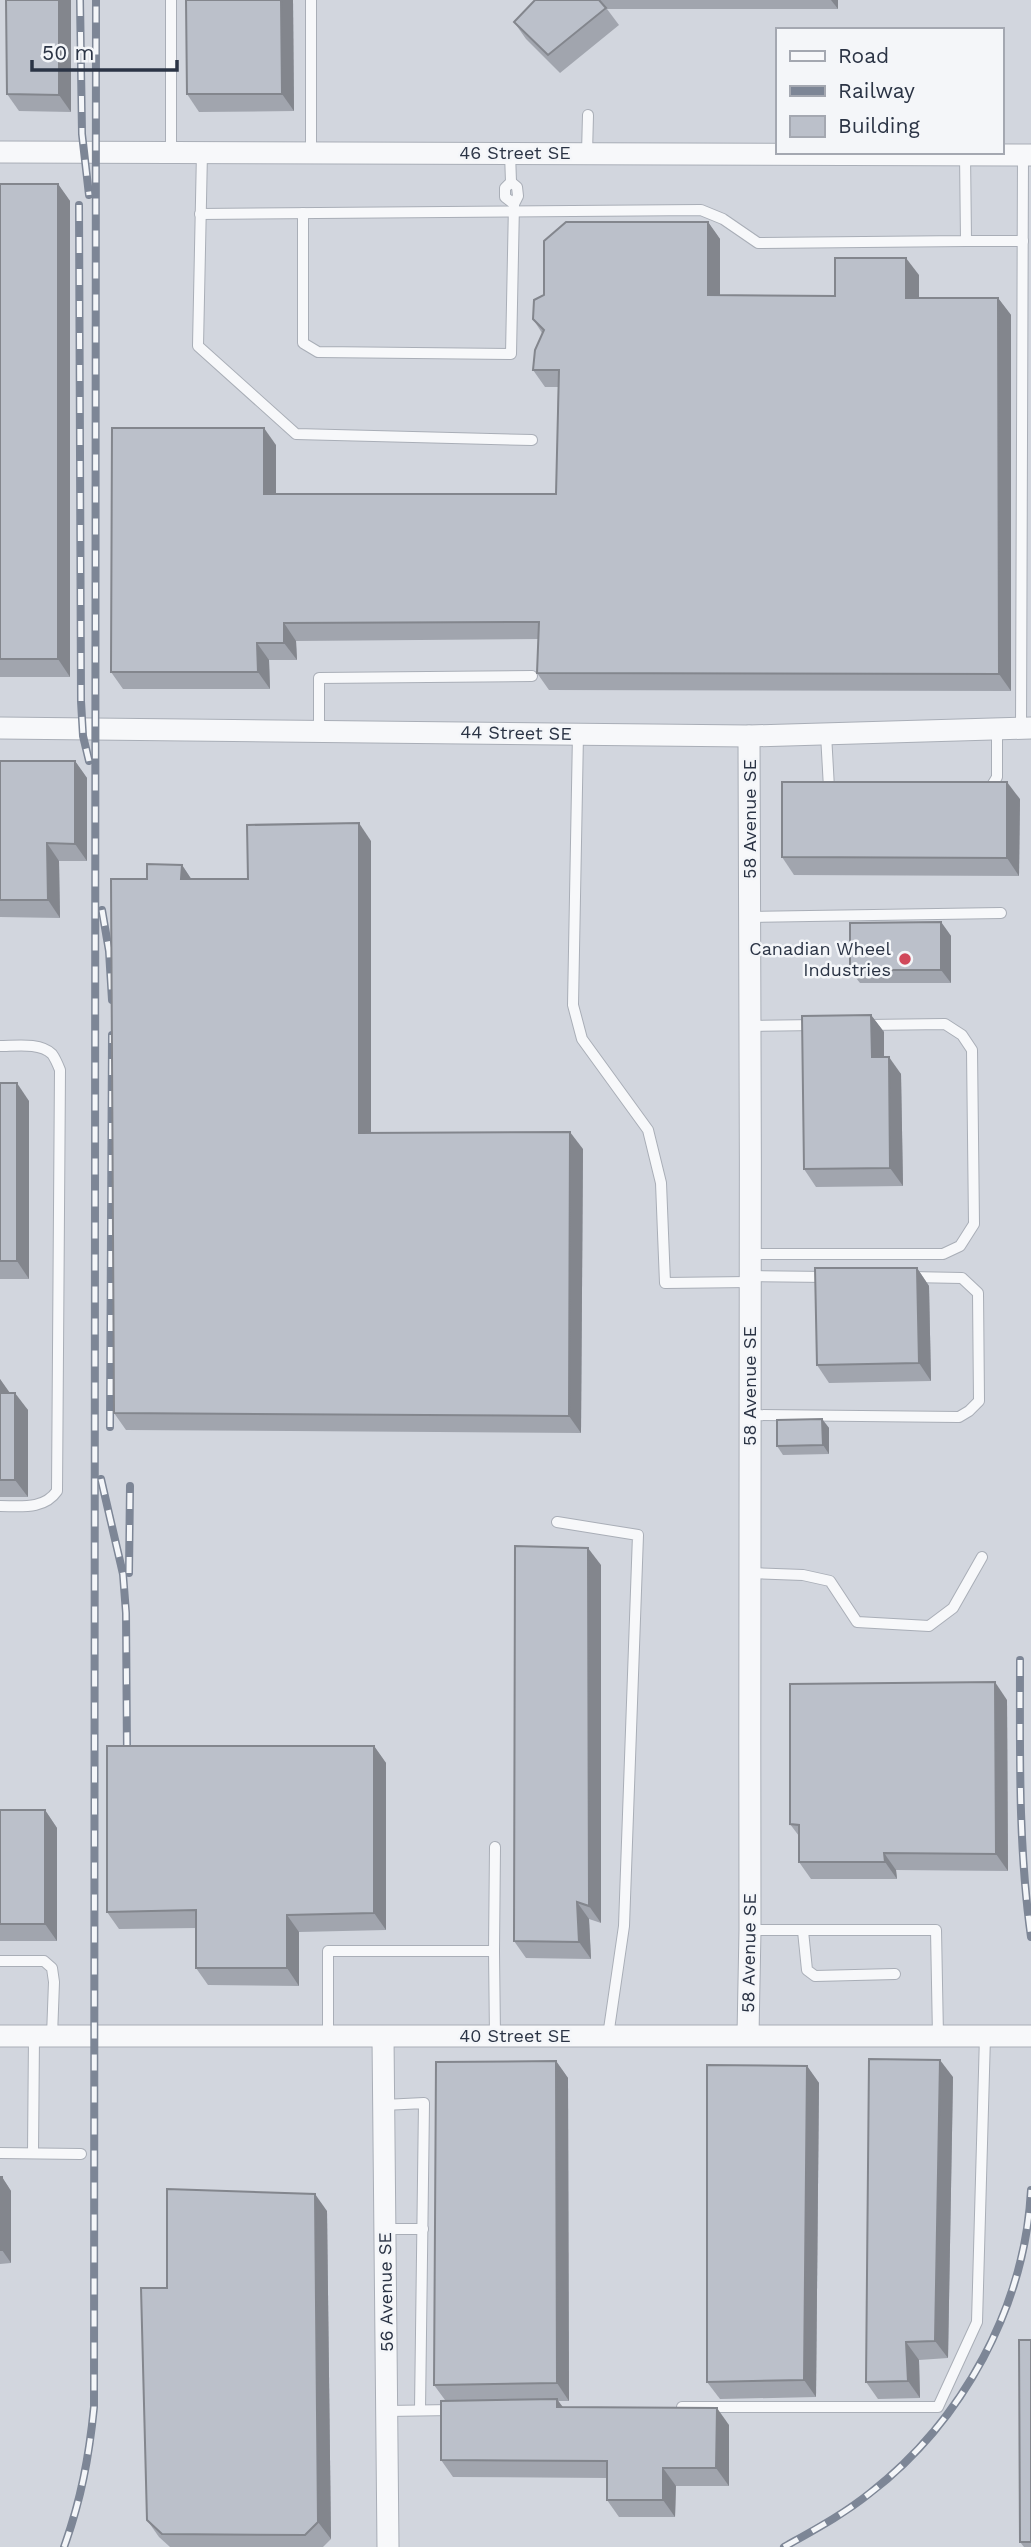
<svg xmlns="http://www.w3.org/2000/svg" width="1031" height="2547" font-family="'Work Sans',sans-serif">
  <rect width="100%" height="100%" fill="#e4e7ec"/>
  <path fill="#d2d6de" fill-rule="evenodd" d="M0,0H1031V2547H0ZM777,30H1001V152H777Z"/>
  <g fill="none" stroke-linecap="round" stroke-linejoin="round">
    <g stroke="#a9aeb7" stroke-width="12">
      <g id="service">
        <path d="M171,0V152"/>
        <path d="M311,0V153"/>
        <path d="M202,152L198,346L296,434L532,440"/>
        <path d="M510,153L511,182L505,188V197L514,204"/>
        <path d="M587,153L588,115"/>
        <path d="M303,213V343L318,352L511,354L514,204L518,196L517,187L511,182"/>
        <path d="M200,214L701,210L723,219L758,243L966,241L965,154"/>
        <path d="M966,241H1023"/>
        <path d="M1021,728L1023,155"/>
        <path d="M319,731V678L532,676"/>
        <path d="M578,734L573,1005L582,1039L648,1130L661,1183L665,1283L749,1282"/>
        <path d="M826,734L829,788"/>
        <path d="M984,787H991L997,777V729"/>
        <path d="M751,917L1001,913"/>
        <path d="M751,1026L816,1025"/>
        <path d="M0,1046C15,1046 40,1042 52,1054C55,1058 58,1065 60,1070L57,1491C44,1510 20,1506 0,1506"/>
        <path d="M749,1254H943L960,1246L974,1224L972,1050L962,1035L945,1024L867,1025"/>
        <path d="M749,1276L827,1277"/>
        <path d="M750,1415L959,1417L969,1411L979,1401L978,1293L962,1278L910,1277"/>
        <path d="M557,1522L638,1535L624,1926L608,2036"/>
        <path d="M749,1573L803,1575L830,1581L857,1622L929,1626L953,1608L982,1557"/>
        <path d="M750,1930H936L938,2036"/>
        <path d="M803,1931L807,1970L815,1976L895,1974"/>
        <path d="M494,1951L495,1847"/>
        <path d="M0,1961H44L52,1968L54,1982L52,2036"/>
        <path d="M328,2036V1951H494L495,2036"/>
        <path d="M384,2105L424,2103L420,2410"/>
        <path d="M0,2153L81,2154"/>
        <path d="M33,2153L34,2036"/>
        <path d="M385,2229H423"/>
        <path d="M682,2407H938L977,2322L985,2036"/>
        <path d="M387,2411L452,2410"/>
      </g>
    </g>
    <g stroke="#a9aeb7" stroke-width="23">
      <g id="minor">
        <path d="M0,152L1031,155"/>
        <path d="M0,728L749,736L1031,728"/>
        <path d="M748,2035L750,1930C749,1532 752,1134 749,736"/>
        <path d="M0,2036H1031"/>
        <path d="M383,2037L388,2547"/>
      </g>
    </g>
    <use href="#service" stroke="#f7f8fa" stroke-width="10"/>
    <use href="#minor" stroke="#f7f8fa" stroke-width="21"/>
    <g stroke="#7d8696" stroke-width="8">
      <g id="rail">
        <path d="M80,0L82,134L89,195"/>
        <path d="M79,205L81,701L83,736L89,761"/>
        <path d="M102,910L109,951L112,1000"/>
        <path d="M110,1427L112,1035"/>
        <path d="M101,1479L123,1574L126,1613L127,1756"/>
        <path d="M129,1573L130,1486"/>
        <path d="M1020,1660C1020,1752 1018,1845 1031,1937"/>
        <path d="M64,2547C81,2500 89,2457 94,2407L96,0"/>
        <path d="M784,2547C814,2530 844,2514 870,2493C963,2421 1025,2306 1031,2190"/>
      </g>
    </g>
    <use href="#rail" stroke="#f4f6f9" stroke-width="5" stroke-dasharray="16" stroke-linecap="butt"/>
  </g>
  <g fill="#a1a5ae">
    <path d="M6,0H71V112L19,111L7,94Z"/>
    <path d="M293,0L294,111L199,112L187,94Z"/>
    <path d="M535,0H838V9H607L619,25L560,73L526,39L514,22Z"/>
    <path d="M0,184H58L70,201V677H0Z"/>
    <path d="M708,222L720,239V295L835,296L919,275V298H998L1011,315V691L549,690L537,673L538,639L296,641L297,660H269L270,689H123L111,672L276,445V494H556L558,387H545L533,370L542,333L533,319Z"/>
    <path d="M0,761H75L87,778V861H59L60,918L0,917Z"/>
    <path d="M1020,799L1019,876L794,875L782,857Z"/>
    <path d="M371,841V1133L583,1149L581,1433L126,1430L114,1413L147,879L182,865L191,879H248Z"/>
    <path d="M941,922L951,936V983H860L850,970Z"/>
    <path d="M871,1015L884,1032V1057L901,1074L903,1186L816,1187L804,1169Z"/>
    <path d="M0,1083L29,1101V1279H0Z"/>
    <path d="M917,1268L929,1286L931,1381L829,1383L817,1365Z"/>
    <path d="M0,1379L9,1393L28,1410V1497H0Z"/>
    <path d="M822,1419L829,1428V1454L783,1455L777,1446Z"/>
    <path d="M601,1565V1923L589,1919L591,1959L526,1958L514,1941Z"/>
    <path d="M1007,1700L1008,1871L896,1870L897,1879H811L799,1862V1836L790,1824Z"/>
    <path d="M374,1746L386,1763V1930L299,1932V1986L208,1985L196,1968V1928L119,1929L107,1912Z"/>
    <path d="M0,1810H45L57,1828V1941H0Z"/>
    <path d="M556,2061L568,2078L569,2401H558L563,2407L729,2425V2486H676L675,2517H619L607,2500V2478L453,2477L441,2460L445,2400L434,2385Z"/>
    <path d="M807,2066L819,2083L816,2397L720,2399L707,2382Z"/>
    <path d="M953,2077L948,2358L919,2360L920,2398L878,2399L866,2382Z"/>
    <path d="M0,2177H2L11,2191V2263L0,2264Z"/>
    <path d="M327,2211L331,2539L323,2547H170L159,2537L147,2520L167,2288Z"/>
    <path d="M1031,2340V2547H1024L1020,2542Z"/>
  </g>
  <g fill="#83868d">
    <path d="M59,0H71V112L59,95Z"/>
    <path d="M281,0H293L294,111L282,94Z"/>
    <path d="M831,0H838V9Z"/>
    <path d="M58,184L70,201V677L58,659Z"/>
    <path d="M708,222L720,239V313L708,295Z"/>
    <path d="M906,258L919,275V315L906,298Z"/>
    <path d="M998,298L1011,315V691L999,674Z"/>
    <path d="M264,428L276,445V512L264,494Z"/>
    <path d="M284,623L296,641L297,660L284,643Z"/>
    <path d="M257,643L269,660L270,689L258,672Z"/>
    <path d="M75,761L87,778V861L75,844Z"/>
    <path d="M1007,782L1020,799L1019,876L1007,858Z"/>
    <path d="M359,823L371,841V1151L359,1133Z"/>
    <path d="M47,843L59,861L60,918L48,900Z"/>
    <path d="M182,865L194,883L181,879Z"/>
    <path d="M941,922L951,936V983L941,970Z"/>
    <path d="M871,1015L884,1032V1074L872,1057Z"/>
    <path d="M889,1057L901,1074L903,1186L890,1168Z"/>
    <path d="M17,1083L29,1101V1279L17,1261Z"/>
    <path d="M570,1132L583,1149L581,1433L569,1416Z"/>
    <path d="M917,1268L929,1286L931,1381L919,1363Z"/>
    <path d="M0,1379L10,1393L0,1396Z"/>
    <path d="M15,1393L28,1410V1497L15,1480Z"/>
    <path d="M822,1419L829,1428V1454L823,1445Z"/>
    <path d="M588,1548L601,1565V1923L589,1906Z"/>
    <path d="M995,1682L1007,1700L1008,1871L996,1854Z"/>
    <path d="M374,1746L386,1763V1930L374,1913Z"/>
    <path d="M45,1810L57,1828V1941L45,1924Z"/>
    <path d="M884,1853L896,1870L897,1879L885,1862Z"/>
    <path d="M577,1902L589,1919L591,1959L579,1942Z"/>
    <path d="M287,1915L299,1932V1986L287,1968Z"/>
    <path d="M940,2060L953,2077L948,2358L935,2341Z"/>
    <path d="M556,2061L568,2078L569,2401L557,2383Z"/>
    <path d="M807,2066L819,2083L816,2397L804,2380Z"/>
    <path d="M2,2177L11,2191V2263L2,2250Z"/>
    <path d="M315,2194L327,2211L331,2539L318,2522Z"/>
    <path d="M906,2342L919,2360L920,2398L908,2381Z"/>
    <path d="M557,2399L569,2416L557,2407Z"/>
    <path d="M717,2408L729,2425V2486L716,2468Z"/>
    <path d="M663,2468L676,2486L675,2517L663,2500Z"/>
  </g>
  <g fill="#bbc0ca" stroke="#83868d" stroke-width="2">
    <path d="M6,0H59V95L7,94Z"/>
    <path d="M186,0H281L282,94H187Z"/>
    <path d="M535,0H599L606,8L548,55L514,22Z"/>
    <rect x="0" y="184" width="58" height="475"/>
    <path d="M566,222H708V295L835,296V258H906V298H998L999,674L537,673L539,622L284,623V643H257L258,672H111L112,428H264V494H556L559,370H533L535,350L544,330L533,319L534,300L544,295V241Z"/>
    <path d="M0,761H75V844L47,843L48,900H0Z"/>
    <path d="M782,782H1007V858L782,857Z"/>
    <path d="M359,823V1133L570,1132L569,1416L114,1413L111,879H147V864L182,865L181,879H248L247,825Z"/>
    <path d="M941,922V970H850V923Z"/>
    <path d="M871,1015L872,1057H889L890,1168L804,1169L802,1016Z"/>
    <rect x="0" y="1083" width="17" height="178"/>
    <path d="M815,1268H917L919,1363L817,1365Z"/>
    <rect x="0" y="1393" width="15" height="87"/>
    <path d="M822,1419L823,1445L777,1446V1420Z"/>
    <path d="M515,1546L588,1548L589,1906L577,1902L579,1942L514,1941Z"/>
    <path d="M995,1682L996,1854L884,1853L885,1862H799V1825L790,1824V1684Z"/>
    <path d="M107,1746H374V1913L287,1915V1968H196V1910L107,1912Z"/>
    <rect x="0" y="1810" width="45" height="114"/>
    <path d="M869,2059L940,2060L935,2341L906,2342L908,2381L866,2382Z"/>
    <path d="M556,2061L557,2383L434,2385L436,2062Z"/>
    <path d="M707,2065L807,2066L804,2380L707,2382Z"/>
    <rect x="0" y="2177" width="2" height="73"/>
    <path d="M167,2189L315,2194L318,2522L305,2535L162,2534L147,2520L141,2288H167Z"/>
    <path d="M1019,2340H1031V2542H1020Z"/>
    <path d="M557,2399V2407L717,2408L716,2468H663V2500H607V2461L441,2460V2401Z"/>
  </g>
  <circle fill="#d1495b" stroke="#f4f6f9" stroke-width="2.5" cx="905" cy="959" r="7"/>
  <g text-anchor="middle" stroke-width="5" stroke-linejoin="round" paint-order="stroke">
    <g font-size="18" fill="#2b3445" stroke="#f4f6f9">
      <text x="515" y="159">46 Street SE</text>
      <text transform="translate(516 733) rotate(1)" y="6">44 Street SE</text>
      <text transform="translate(750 819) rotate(-90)" y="6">58 Avenue SE</text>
      <text transform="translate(750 1386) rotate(-90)" y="6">58 Avenue SE</text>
      <text transform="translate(749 1953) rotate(-89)" y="6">58 Avenue SE</text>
      <text x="515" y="2042">40 Street SE</text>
      <text transform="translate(386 2292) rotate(-91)" y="6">56 Avenue SE</text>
    </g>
    <g font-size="18" fill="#2b3445" stroke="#f4f6f9" text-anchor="end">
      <text x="891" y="955">Canadian Wheel<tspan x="891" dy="21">Industries</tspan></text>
    </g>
  </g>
  <rect x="776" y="28" width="228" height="126" fill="#f4f6f9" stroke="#a4a8b1" stroke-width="2"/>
  <rect x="790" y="51" width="35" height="10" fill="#f7f8fa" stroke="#a4a8b1" stroke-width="2"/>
  <text x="838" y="63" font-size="21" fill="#2b3445">Road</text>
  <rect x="790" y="86" width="35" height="10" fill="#7d8696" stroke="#a4a8b1" stroke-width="2"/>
  <text x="838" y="98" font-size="21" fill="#2b3445">Railway</text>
  <rect x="790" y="116" width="35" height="21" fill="#bbc0ca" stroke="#a4a8b1" stroke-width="2"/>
  <text x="838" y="133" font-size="21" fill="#2b3445">Building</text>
  <path d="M32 60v10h145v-10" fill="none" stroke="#2b3445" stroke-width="3.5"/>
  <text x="42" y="60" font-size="21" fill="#2b3445" stroke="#f4f6f9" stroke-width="5" paint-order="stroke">50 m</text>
</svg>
